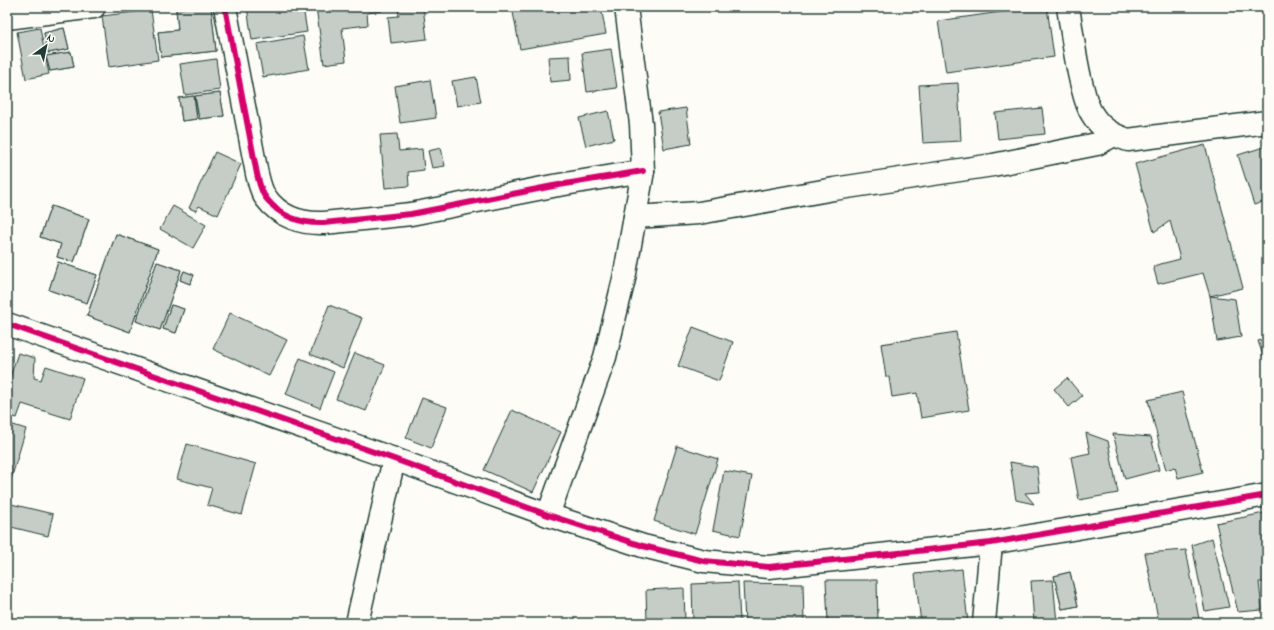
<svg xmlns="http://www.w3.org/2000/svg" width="1274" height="630" font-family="'Indie Flower',sans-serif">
  <rect width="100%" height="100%" fill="#fdfcf7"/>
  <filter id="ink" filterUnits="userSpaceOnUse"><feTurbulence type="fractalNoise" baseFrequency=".025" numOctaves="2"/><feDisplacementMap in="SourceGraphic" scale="8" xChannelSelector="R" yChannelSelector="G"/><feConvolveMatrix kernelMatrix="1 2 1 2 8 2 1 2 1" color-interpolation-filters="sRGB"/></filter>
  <g filter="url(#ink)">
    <g fill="#c6cdc7" stroke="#1f3d34">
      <path d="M191,7H211L216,51L161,57L158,32L178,30L176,9Z"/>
      <path d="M191,7H211L216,51L161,57L158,32L178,30L176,9Z"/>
      <path d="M247,7H303L307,32L252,40Z"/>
      <path d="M316,7H382V11L367,13L368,25L342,28L346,61L324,64Z"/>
      <path d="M398,7H423L427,39L391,43L388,17L399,16Z"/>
      <path d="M512,7H601L606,34L520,49Z"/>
      <path d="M1007,7H1047L1054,57L946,72L938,21L1008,11Z"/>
      <path d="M151,10L158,60L109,67L102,16Z"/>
      <path d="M40,28L49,74L26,79L17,32Z"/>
      <path d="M64,28L69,49L48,53L44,33Z"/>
      <path d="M64,28L69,49L48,53L44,33Z"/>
      <path d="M303,36L309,69L263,77L257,44Z"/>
      <path d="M611,49L617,88L587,92L582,53Z"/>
      <path d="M71,52L74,67L50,71L46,56Z"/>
      <path d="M71,52L74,67L50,71L46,56Z"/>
      <path d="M570,56L571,80L550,82L548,57Z"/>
      <path d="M216,59L220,90L185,95L180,64Z"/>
      <path d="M476,77L481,102L457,106L452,81Z"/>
      <path d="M430,80L436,118L400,123L395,86Z"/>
      <path d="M958,83L961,141L923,143L919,85Z"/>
      <path d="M220,93L224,116L199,119L195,96Z"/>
      <path d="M220,93L224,116L199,119L195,96Z"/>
      <path d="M194,96L197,119L182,121L179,98Z"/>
      <path d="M194,96L197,119L182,121L179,98Z"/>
      <path d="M686,108L691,144L664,149L658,112Z"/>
      <path d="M1042,108L1045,134L998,139L995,113Z"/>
      <path d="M608,111L614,139L586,146L579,118Z"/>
      <path d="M397,134L399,151L422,149L424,170L408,172L409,186L385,188L380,135Z"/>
      <path d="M1205,145L1243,288L1210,296L1203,273L1158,284L1153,266L1180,259L1170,221L1154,232L1135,164Z"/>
      <path d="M1267,146V206L1265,201L1254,205L1238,155Z"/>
      <path d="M441,148L445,166L432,168L428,151Z"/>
      <path d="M215,152L241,164L218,215L199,206L196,211L189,208Z"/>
      <path d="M51,206L89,219L74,262L57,257L61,244L40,237Z"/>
      <path d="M51,206L89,219L74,262L57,257L61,244L40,237Z"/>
      <path d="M173,206L206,225L193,248L160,229Z"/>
      <path d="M116,234L158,249L130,332L87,316Z"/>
      <path d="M116,234L158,249L130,332L87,316Z"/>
      <path d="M58,262L97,275L87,303L49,290Z"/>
      <path d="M58,262L97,275L87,303L49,290Z"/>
      <path d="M157,262L181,270L160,330L136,321Z"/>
      <path d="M157,262L181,270L160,330L136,321Z"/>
      <path d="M184,271L194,275L190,284L180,280Z"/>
      <path d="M184,271L194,275L190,284L180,280Z"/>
      <path d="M1210,296L1235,299L1241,337L1217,341Z"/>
      <path d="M171,305L184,309L176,333L163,329Z"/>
      <path d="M171,305L184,309L176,333L163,329Z"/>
      <path d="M329,305L362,318L343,368L310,354Z"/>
      <path d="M230,313L287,340L269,376L213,349Z"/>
      <path d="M693,327L733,342L719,381L678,366Z"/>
      <path d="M956,332L969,410L921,418L917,393L892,397L889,377H886L881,344Z"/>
      <path d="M1267,338V367L1258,341Z"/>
      <path d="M18,353L35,358L34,378L41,380L46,366L83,378L70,419L22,404L17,418L7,415V386Z"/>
      <path d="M355,353L385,365L366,411L336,399Z"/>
      <path d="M300,358L334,372L320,408L286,394Z"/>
      <path d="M1067,378L1082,396L1069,407L1054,389Z"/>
      <path d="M1182,392L1203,472L1178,478L1175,467L1166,470L1148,400Z"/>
      <path d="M422,398L447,407L431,448L406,438Z"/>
      <path d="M512,410L561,432L533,492L484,470Z"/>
      <path d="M7,423L26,429L7,493Z"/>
      <path d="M1086,433L1108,441L1118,493L1079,500L1071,457L1090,453Z"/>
      <path d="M1113,434L1151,437L1159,470L1125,479Z"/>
      <path d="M187,444L256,464L242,515L207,505L212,488L177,479Z"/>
      <path d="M677,446L718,459L695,534L654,521Z"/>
      <path d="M1010,462L1037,467L1040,492L1025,493L1034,504L1016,500Z"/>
      <path d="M724,471L752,476L740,536L713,530Z"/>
      <path d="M7,503L53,514L48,536L7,526Z"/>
      <path d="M1264,513L1267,523V582H1259L1262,610L1238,612L1216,523Z"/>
      <path d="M1212,538L1229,607L1205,611L1192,545Z"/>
      <path d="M1186,550L1199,619L1159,623L1145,553Z"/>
      <path d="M962,569L968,623H921L915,574Z"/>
      <path d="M1070,572L1078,606L1062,609L1054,576Z"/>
      <path d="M1070,572L1078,606L1062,609L1054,576Z"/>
      <path d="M826,580H877L878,623H828Z"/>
      <path d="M1053,580L1057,623H1034L1031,581Z"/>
      <path d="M738,582L740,623H693L692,584Z"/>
      <path d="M743,583L803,584L804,623H745Z"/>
      <path d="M684,588L685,623H647L646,590Z"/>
      <path d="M574,619L592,623H573Z"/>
    </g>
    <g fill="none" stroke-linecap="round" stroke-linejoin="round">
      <g stroke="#1f3d34" stroke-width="25">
        <g id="minor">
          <path d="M225,7L257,174C259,182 261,192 266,198C280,217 302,224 324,223L411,214L553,186L643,171"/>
          <path d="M1068,7C1072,32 1075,58 1081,82C1084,93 1086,105 1092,114C1101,129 1113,135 1128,140L1267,122"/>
          <path d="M7,18L94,7"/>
          <path d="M635,217L699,213L834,189L993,165L1097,144L1114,135"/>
          <path d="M7,324L394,459L548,515L643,546L704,561L769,567L991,543L1267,495"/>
          <path d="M548,515L605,357L624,279L643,171L641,124L626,7"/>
          <path d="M357,623L394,459"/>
          <path d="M984,623L991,543"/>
        </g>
      </g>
      <use href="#minor" stroke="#fdfcf7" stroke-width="22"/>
      <g stroke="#fdfcf7" stroke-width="8">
        <g id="cycleway">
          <path d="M225,7L257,174C259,182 261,192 266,198C280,217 302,224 324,223L411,214L553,186L643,171"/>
          <path d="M7,324L394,459L548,515L643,546L704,561L769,567L991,543L1267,495"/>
        </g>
      </g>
      <use href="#cycleway" stroke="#d6006c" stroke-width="6"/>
    </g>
  </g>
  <rect width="1274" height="630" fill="none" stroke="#fdfcf7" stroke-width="24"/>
  <rect x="12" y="12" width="1250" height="606" fill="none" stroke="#1f3d34" stroke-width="1.5" filter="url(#ink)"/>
  <g transform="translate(46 46) rotate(33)" stroke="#fdfcf7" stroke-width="3" paint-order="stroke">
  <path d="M0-3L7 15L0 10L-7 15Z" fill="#1f3d34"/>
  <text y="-6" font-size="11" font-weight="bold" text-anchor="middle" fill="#1f3d34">N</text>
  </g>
</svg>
